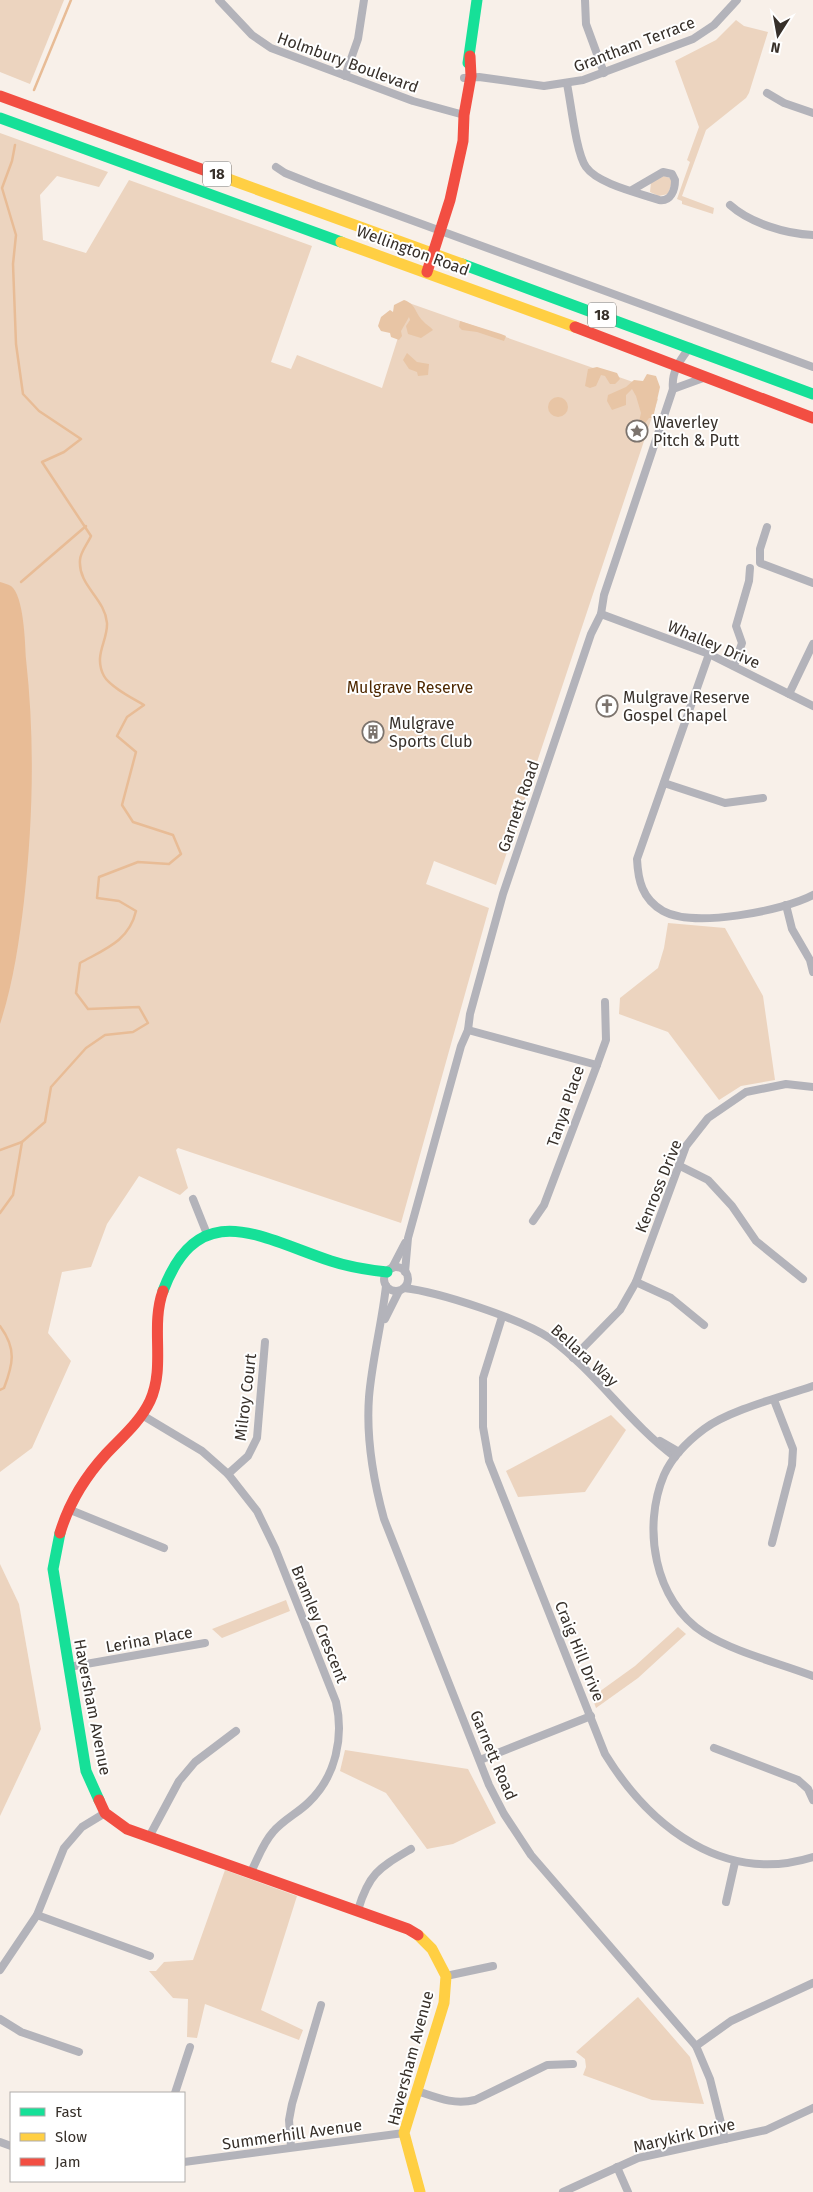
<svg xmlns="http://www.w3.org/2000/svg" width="813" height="2192" font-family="'Fira Sans',sans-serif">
  <rect width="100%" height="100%" fill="#f8f0e9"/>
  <g fill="#ecd4bf">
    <path d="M0,0H64L30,84L0,72Z"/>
    <path d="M736,20L744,26L768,32L749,93L746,98L706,130L682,196L714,208L713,214L682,204V201L677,199L690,162L687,160L699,127L675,61L716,40Z"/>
    <path d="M0,133L108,172L99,187L57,176L40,195L43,240L86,253L129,180L312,246L271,362L291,369L297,355L382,388L409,303L633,382L658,399L496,885L434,861L426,884L489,908L401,1223L178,1148L176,1150L188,1188L180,1195L139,1176L107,1224L91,1267L62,1272L48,1333L71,1361L32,1448L0,1472Z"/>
    <path d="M664,176L670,178L672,182L668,194L659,196L650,192L651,182Z"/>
    <path d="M668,923L725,928L763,996L775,1080L741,1086L719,1100L668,1032L619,1014L620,998L658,968L664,948Z"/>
    <path d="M611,1415L626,1430L585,1492L518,1497L506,1471Z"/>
    <path d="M0,1564L19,1604L41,1729L0,1816Z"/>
    <path d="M286,1600L290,1611L222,1638L212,1629Z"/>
    <path d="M678,1627L686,1634L638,1678L596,1708L592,1697L635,1666Z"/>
    <path d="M345,1750L468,1769L496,1823L453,1844L427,1849L386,1793L340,1771Z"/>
    <path d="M225,1870L297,1896L261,2010L303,2030L299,2040L205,2004L197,2038L187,2037L188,1999L173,1998L149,1971H156L164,1962L193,1960Z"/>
    <path d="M638,1997L690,2057L704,2104L652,2100L583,2075L586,2067L585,2059L576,2052Z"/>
  </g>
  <g fill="#e8c5a5">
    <path d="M404,300C416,304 415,313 423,321C426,325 430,326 433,330L421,338L408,334L406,326L410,320L409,317L401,331L402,336L399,340L391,337L390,333L381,331L378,326L381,317L390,310L393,312L394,305Z"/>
    <path d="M460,321L501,334L506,336L504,341L477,332L462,330L459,327Z"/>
    <path d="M407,353L417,362L429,364L428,375L418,376L417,372L409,369L403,360Z"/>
    <path d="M597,367L617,373L620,379L615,384H610L605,376L601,375L596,386L590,388L585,386L588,369Z"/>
    <path d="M647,374L656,376L660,387L653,418H649L643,426H638L641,413L636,396L632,389L626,395V405L612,410L607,401L608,395L626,387L634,380L643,381Z"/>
    <circle cx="558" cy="407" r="10"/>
  </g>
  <path fill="#e8bc96" d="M0,582C3,583 8,584 11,586C24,596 25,642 26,659C35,740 33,821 24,901C19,943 13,984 0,1024Z"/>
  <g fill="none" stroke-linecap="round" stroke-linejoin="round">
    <g stroke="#e8bc96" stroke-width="2.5">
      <path d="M34,90L71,0"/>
      <path d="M21,582L86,526"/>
      <path d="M0,1150L22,1142"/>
      <path d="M0,1213L13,1195L22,1142L45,1122L51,1087L86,1048L105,1035L133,1032L148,1023L139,1007L88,1009L76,993L80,963C105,949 129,941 136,911L119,901L97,898L99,877L138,862L169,864L181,854L173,835L133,822L122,805L136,752L117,736L127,717L144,705C134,699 110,687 104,676C93,655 108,641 107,623C105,598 78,586 80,560C80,553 88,543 91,536L42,462L64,452L81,439L39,411L23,394L16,344L13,264L16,235L2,188L12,161L15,145"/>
      <path d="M0,1326C17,1349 13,1364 4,1388L0,1390"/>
    </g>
    <g stroke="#b3b3ba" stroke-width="8">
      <path d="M219,0L252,35L271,48L413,101L464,115"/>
      <path d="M585,0L586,24L604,73"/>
      <path d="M345,76L358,39L364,0"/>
      <path d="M464,78L479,77L544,86L583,80L693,39L714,25L737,0"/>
      <path d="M567,84C571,103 576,153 586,167C598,184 639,193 659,200C671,202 675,190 675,180L672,174L663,172L632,190"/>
      <path d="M767,93L784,103L813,113"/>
      <path d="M276,167L285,173L315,185L813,367"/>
      <path d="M730,205C750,223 786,234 813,235"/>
      <path d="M673,389L706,377"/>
      <path d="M767,527L760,549V563L813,583"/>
      <path d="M601,614L709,654L813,706"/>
      <path d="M709,654L637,859C638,880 642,899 663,911C694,928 783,911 813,895"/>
      <path d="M734,666L742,643L736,626L749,581L750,568"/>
      <path d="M789,694L813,644"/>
      <path d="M664,783L725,803L763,798"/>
      <path d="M786,905L792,929L810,960L813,972"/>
      <path d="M468,1030L597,1065L544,1205L533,1221"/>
      <path d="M597,1065L606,1040L605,1002"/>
      <path d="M680,1166L708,1180L732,1206L756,1241L803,1279"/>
      <path d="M193,1199L207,1234"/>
      <circle cx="396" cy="1279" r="12"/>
      <path d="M392,1268L405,1243"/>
      <path d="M405,1272L408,1238L461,1046L468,1030L470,1014L503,894L591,634L601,614L604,595L673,389C671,372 680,360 690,347"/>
      <path d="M636,1282L671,1298L704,1325"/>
      <path d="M386,1286C382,1323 372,1360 369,1397C366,1438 373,1479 384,1519L489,1785L504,1814L531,1855L696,2046L710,2079L725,2139"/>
      <path d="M404,1288C439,1292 522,1319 551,1339C597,1373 629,1423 675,1457"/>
      <path d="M502,1317L483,1378V1427L489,1461L605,1754C650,1827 724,1885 813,1857"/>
      <path d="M385,1319L399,1291"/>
      <path d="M573,1358L620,1310L636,1282L686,1146L708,1118L746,1092L786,1084L813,1087"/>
      <path d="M813,1386C781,1397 730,1410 704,1429C688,1441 672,1457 664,1475C642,1527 654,1601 704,1633C734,1652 779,1663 813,1676"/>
      <path d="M142,1415L202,1451L228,1474L257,1511L275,1548L336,1702C344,1737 336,1776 309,1802C298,1813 283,1820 273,1832C263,1843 258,1858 251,1872"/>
      <path d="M660,1441L679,1452"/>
      <path d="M228,1474L248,1456L257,1438L265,1342"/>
      <path d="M68,1509L164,1548"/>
      <path d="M772,1543L792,1465L793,1449L774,1400"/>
      <path d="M69,1667L205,1643"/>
      <path d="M714,1748L798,1780L808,1789L813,1800"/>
      <path d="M480,1760L591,1716"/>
      <path d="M149,1837L179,1781L195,1762L236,1731"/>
      <path d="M726,1902L735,1862"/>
      <path d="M358,1910C369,1873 379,1868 411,1849"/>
      <path d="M37,1915L150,1956"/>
      <path d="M0,1970L37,1915L64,1848L82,1827L105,1813"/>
      <path d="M446,1976L493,1966"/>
      <path d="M0,2019L21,2032L79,2052"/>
      <path d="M696,2046L731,2021L813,1983"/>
      <path d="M417,2091C438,2098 454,2105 475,2100L547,2065L573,2064"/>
      <path d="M175,2093L190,2047"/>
      <path d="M0,2142L11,2146"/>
      <path d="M291,2147L289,2120L292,2104L321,2005"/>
      <path d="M184,2162L404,2133"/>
      <path d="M617,2167L628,2192"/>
      <path d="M563,2192L638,2158L766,2130L813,2108"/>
    </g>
    <g stroke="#16e098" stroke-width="11">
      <path d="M468,63L477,0"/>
      <path d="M0,118L341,242"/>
      <path d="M462,264L813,394"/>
      <path d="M163,1291C199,1195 261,1238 331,1261C349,1267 368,1270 387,1272"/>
      <path d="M60,1533L53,1569L86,1771L99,1800"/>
    </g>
    <g stroke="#ffcf43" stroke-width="11">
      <path d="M223,177L462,264"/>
      <path d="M341,242L575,327"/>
      <path d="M418,1935L432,1949L446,1976L444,2003L404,2133L420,2192"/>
    </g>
    <g stroke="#f24e42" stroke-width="11">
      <path d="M0,96L223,177"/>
      <path d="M427,272L450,200L463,141L464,115L471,76L470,56"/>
      <path d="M575,327L813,418"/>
      <path d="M60,1533C69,1503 85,1477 106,1454C122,1437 140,1422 150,1401C166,1366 150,1327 163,1291"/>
      <path d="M99,1800L105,1813L127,1829L408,1929L418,1935"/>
    </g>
  </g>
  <defs>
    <g id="sight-ring" transform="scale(1.125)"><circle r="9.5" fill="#fff" stroke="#7b736d" stroke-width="1.5"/><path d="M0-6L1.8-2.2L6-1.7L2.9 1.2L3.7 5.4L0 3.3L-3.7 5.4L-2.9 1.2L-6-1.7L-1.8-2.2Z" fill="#7b736d"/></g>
    <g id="church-ring" transform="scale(1.125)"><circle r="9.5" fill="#fff" stroke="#7b736d" stroke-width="1.5"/><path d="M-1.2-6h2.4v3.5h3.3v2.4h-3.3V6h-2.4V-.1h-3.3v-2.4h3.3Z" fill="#7b736d"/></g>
    <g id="building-ring" transform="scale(1.125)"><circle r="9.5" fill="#fff" stroke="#7b736d" stroke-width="1.5"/><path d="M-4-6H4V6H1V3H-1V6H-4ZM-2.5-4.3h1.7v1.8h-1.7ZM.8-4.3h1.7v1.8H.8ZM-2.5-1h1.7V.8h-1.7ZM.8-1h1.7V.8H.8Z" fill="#7b736d"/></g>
  </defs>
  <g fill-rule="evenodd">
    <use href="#sight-ring" x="637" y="431"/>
    <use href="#church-ring" x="607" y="706"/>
    <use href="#building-ring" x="373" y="732"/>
  </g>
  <g text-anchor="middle" stroke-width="4" stroke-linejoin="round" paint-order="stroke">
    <g fill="#fff" stroke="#736e6a" stroke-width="1">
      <rect x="203" y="161.5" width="28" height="25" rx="4"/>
      <rect x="588" y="302.5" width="28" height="25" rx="4"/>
    </g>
    <g font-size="15" font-weight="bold" fill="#37302a">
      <text x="217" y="179">18</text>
      <text x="602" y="320">18</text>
    </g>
    <g font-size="16" fill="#37302a" stroke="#fff">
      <text transform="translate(634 44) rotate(-21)" y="6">Grantham Terrace</text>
      <text transform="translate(348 62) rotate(20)" y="6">Holmbury Boulevard</text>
      <text transform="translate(413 250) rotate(20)" y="6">Wellington Road</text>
      <text transform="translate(714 644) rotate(23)" y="6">Whalley Drive</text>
      <text transform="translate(518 806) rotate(-71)" y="6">Garnett Road</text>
      <text transform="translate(565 1106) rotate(-71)" y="6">Tanya Place</text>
      <text transform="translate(658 1186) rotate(-68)" y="6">Kenross Drive</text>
      <text transform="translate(585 1355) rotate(42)" y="6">Bellara Way</text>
      <text transform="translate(245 1397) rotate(-83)" y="6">Milroy Court</text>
      <text transform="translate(320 1624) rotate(68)" y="6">Bramley Crescent</text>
      <text transform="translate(149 1639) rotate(-10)" y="6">Lerina Place</text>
      <text transform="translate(580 1651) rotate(68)" y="6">Craig Hill Drive</text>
      <text transform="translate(93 1707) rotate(79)" y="6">Haversham Avenue</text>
      <text transform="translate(494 1755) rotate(67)" y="6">Garnett Road</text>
      <text transform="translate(410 2058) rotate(-75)" y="6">Haversham Avenue</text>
      <text transform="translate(292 2134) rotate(-8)" y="6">Summerhill Avenue</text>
      <text transform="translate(684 2135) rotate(-13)" y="6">Marykirk Drive</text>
    </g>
    <g font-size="16" fill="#37302a" stroke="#fff" text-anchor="start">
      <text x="653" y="428">Waverley<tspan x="653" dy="18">Pitch &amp; Putt</tspan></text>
      <text x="623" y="703">Mulgrave Reserve<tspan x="623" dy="18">Gospel Chapel</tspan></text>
      <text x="389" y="729">Mulgrave<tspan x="389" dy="18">Sports Club</tspan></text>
    </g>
    <g font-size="16" fill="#4e2800" stroke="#fff">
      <text x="410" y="693">Mulgrave Reserve</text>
    </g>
  </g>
  <rect x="10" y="2092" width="175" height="90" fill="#ffffff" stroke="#afacaa"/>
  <rect x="20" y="2108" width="25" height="8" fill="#16e098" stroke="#afacaa"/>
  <text x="55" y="2117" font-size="15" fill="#37302a">Fast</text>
  <rect x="20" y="2133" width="25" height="8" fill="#ffcf43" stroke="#afacaa"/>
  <text x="55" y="2142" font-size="15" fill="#37302a">Slow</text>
  <rect x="20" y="2158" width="25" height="8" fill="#f24e42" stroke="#afacaa"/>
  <text x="55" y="2167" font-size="15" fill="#37302a">Jam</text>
  <g transform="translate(778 35) rotate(191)" stroke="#ffffff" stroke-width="4" paint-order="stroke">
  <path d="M0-4L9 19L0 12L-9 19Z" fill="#37302a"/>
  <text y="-8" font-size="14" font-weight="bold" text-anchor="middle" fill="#37302a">N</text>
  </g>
</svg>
